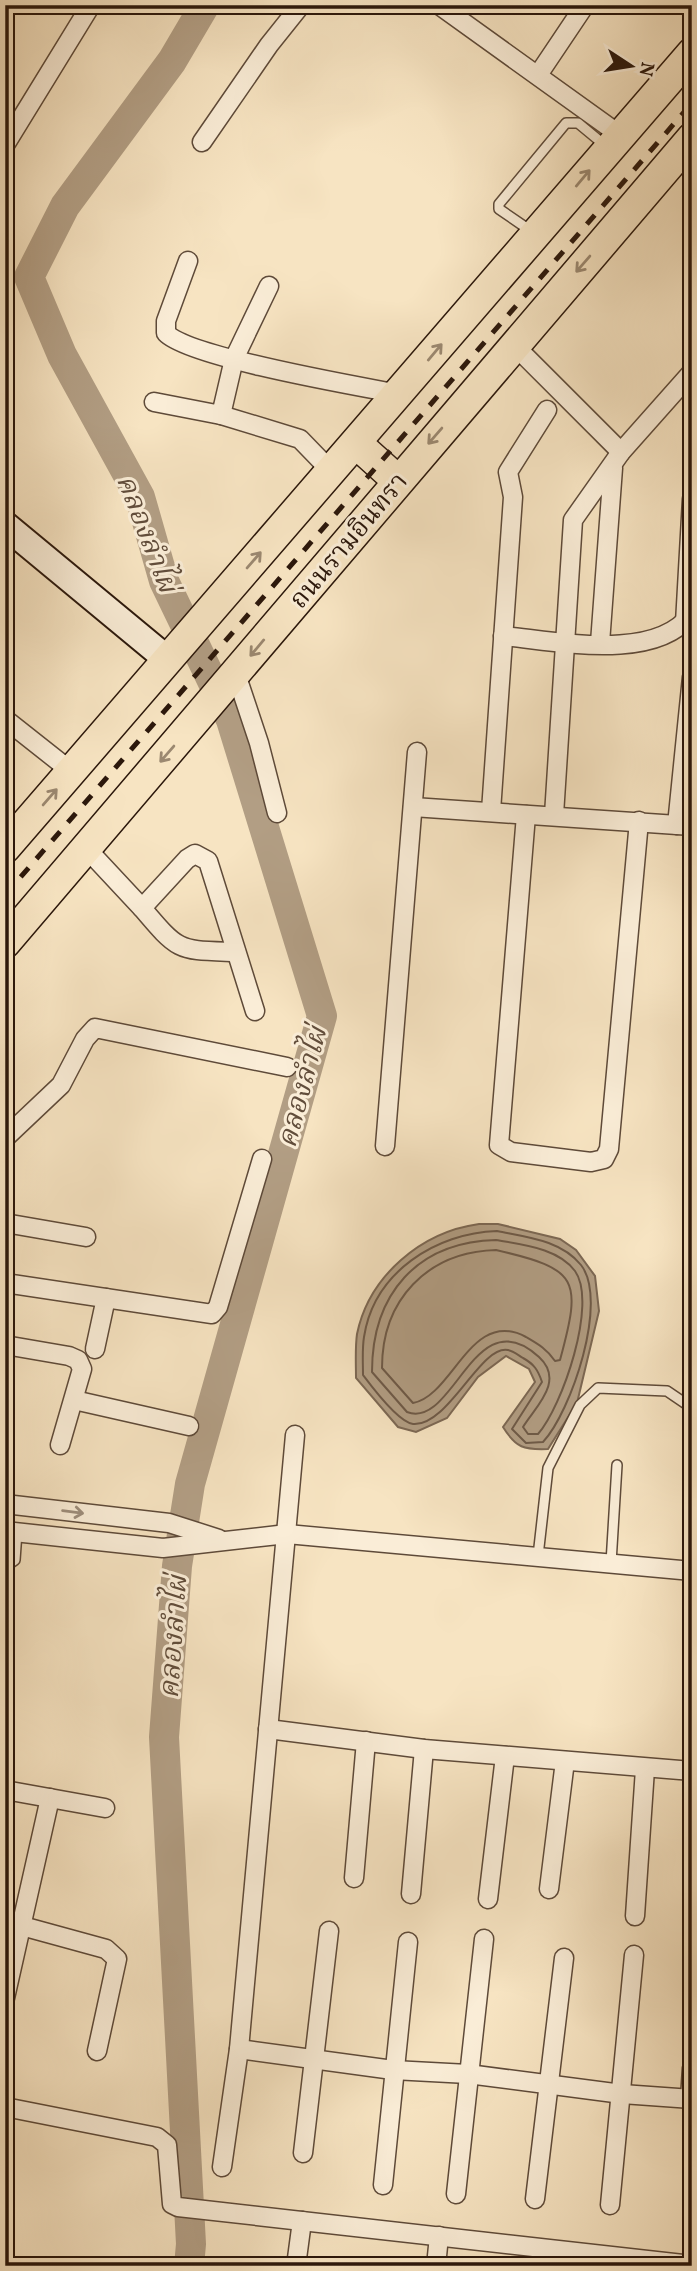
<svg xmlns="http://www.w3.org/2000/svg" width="697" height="2271" font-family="Vollkorn,'Noto Serif Thai',serif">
  <rect width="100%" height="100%" fill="#f7e4c2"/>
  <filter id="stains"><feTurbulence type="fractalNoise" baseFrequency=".00286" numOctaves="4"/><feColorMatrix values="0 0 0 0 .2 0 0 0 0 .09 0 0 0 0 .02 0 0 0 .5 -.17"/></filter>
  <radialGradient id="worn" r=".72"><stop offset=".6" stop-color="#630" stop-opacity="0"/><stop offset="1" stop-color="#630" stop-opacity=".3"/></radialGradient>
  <path fill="#b29e84" stroke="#7c6854" stroke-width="2" d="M479,1224H498L560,1239L576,1250L595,1276L599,1311L577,1403L548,1449C524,1450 516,1448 503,1427L535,1382L529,1369L506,1356L478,1377L447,1418L416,1432L398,1427L356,1378C356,1364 355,1348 357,1334C369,1276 421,1232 479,1224Z"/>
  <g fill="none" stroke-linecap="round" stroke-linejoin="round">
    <g stroke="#6e5a48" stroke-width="2">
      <path d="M497,1231C526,1237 561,1240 581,1265C609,1301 571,1412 543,1442L526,1443L512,1429L542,1382C538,1370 534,1364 523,1358C518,1355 513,1351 508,1350C481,1344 448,1427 413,1424C398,1422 372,1387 363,1375C363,1363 362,1349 364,1337C374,1272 436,1233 497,1231Z"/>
      <path d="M496,1240C523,1245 558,1248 575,1271C598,1303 562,1407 538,1434H528L523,1427C536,1406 565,1381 539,1357C474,1297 454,1430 407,1412L372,1372C372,1294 417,1242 496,1240Z"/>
      <path d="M496,1250C579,1269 582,1279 560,1360L555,1361C547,1349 538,1344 526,1337C471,1307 453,1396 413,1403L382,1368C382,1300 427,1252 496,1250Z"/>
    </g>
    <path stroke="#b29e84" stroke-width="30" d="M189,2266L191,2244L164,1737L177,1566L190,1484L322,1016L231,720L164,581L140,497L62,355L29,277L65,206L172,61L205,5"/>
    <g stroke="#5e4a39" stroke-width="12">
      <g id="lane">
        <path d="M531,231L499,209V204L566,123H578L607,147"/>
        <path d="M5,996L9,1008L5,1013"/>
        <path d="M538,1556L548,1468L580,1405L598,1388L667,1391L692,1408"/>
        <path d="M611,1563L617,1465"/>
        <path d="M5,1567L15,1560L17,1532"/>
      </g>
    </g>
    <g stroke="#5e4a39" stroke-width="21">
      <g id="street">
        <path d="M439,5L620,135"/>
        <path d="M538,75L585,5"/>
        <path d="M202,142L269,45L301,5"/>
        <path d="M5,145L91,5"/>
        <path d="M188,261L166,321V333C188,357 357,386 399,394"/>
        <path d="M514,345L621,452"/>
        <path d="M154,402L221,415L234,359L269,286"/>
        <path d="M221,415L300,439L331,471"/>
        <path d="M685,623L692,499"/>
        <path d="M503,636C556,641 657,663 692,613"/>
        <path d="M600,643L613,468"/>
        <path d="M236,674L259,743L277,813"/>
        <path d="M5,719L72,772"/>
        <path d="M413,807L692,826"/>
        <path d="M491,811L513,497L508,472L547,410"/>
        <path d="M526,815L499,1145L511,1152L591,1162L604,1159L609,1149L639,821"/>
        <path d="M554,815L573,520L621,452L692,372"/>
        <path d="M677,825L692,677"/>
        <path d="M86,848L142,908L187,859L195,854L208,861L255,1011"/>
        <path d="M142,908C180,953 178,950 236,952"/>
        <path d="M5,1138L61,1085L85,1039L95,1028L287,1067"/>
        <path d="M385,1146L417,752"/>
        <path d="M5,1223L86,1237"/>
        <path d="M5,1283L212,1314L218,1307L262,1159"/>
        <path d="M5,1345L69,1356L78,1360L82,1369L60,1445"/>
        <path d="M95,1349L106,1298"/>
        <path d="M74,1400L189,1426"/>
        <path d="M5,1504L169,1523L219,1539"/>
        <path d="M5,1531L163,1548L287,1534L692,1571"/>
        <path d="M268,1729L424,1749L692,1771"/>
        <path d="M5,1790L105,1808"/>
        <path d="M354,1878L366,1741"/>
        <path d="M549,1889L565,1761"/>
        <path d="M411,1894L424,1749"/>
        <path d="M488,1899L505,1756"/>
        <path d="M635,1916L645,1769"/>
        <path d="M22,1926L106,1949L117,1959L97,2051"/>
        <path d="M5,1998L50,1798"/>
        <path d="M239,2049L393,2070L468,2074L622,2094L692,2099"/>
        <path d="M690,2099L692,2068"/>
        <path d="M5,2107L157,2137L167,2145L172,2204L178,2207L692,2265"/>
        <path d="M303,2153L329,1931"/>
        <path d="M222,2167L239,2049L295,1435"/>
        <path d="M383,2185L408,1942"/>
        <path d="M456,2194L484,1939"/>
        <path d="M535,2199L564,1958"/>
        <path d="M610,2205L634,1955"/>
        <path d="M5,2265L12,2266"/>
        <path d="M296,2266L302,2221"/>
        <path d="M436,2266L439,2236"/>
      </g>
    </g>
    <g stroke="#2b170b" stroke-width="30">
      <path id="secondary" d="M5,525L168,660"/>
    </g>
    <g stroke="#2b170b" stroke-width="33">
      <g id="primary">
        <path d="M356,443L397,480"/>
        <path d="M5,848L692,53"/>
        <path d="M5,943L692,138"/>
      </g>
    </g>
    <use href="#lane" stroke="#faedd7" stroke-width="9"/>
    <use href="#street" stroke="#faedd7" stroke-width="18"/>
    <use href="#secondary" stroke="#faedd7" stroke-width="26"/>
    <use href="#primary" stroke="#f7e4c2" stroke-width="30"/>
    <path stroke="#2b170b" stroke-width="5" stroke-dasharray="12 12" stroke-linecap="butt" d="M5,895L692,103"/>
  </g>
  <defs><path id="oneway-shaft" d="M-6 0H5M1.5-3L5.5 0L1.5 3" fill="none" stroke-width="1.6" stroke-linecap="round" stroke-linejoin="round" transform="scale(1.75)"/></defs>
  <g stroke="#9b8870">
    <use href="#oneway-shaft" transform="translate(583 178) rotate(-50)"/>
    <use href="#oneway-shaft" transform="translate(583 264) rotate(131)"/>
    <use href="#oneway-shaft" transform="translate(435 352) rotate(-50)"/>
    <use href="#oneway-shaft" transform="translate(435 436) rotate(131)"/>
    <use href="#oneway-shaft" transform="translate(254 560) rotate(-49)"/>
    <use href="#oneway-shaft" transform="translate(257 648) rotate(130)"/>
    <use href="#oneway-shaft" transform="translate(167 754) rotate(131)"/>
    <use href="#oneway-shaft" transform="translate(50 797) rotate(-49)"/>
  </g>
  <use stroke="#9d8d7b" href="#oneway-shaft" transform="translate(73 1512) rotate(7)"/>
  <g text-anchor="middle" stroke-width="6" stroke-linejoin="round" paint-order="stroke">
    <g font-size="26" fill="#2b170b" stroke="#faedd7">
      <text transform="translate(348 540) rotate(-50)" y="9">ถนนรามอินทรา</text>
    </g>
    <g font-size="28" font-style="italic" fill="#614d3b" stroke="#faedd7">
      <text transform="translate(148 533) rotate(69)" y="10">คลองลำไผ่</text>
      <text transform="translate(301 1087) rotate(-75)" y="10">คลองลำไผ่</text>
      <text transform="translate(172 1637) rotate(-86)" y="10">คลองลำไผ่</text>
    </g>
  </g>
  <rect width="697" height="2271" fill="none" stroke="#f7e4c2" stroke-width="28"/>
  <rect x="7" y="7" width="683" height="2257" fill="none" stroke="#2b170b" stroke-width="3.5"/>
  <rect x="14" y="14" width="669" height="2243" fill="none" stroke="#2b170b" stroke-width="2"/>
  <g transform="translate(631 66) rotate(102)" stroke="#faedd7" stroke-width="5" paint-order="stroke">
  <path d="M0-5L12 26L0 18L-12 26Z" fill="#2b170b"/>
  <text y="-10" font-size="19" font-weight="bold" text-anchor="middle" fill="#2b170b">N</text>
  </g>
  <rect width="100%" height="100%" filter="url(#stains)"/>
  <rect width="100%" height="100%" fill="url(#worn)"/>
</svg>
